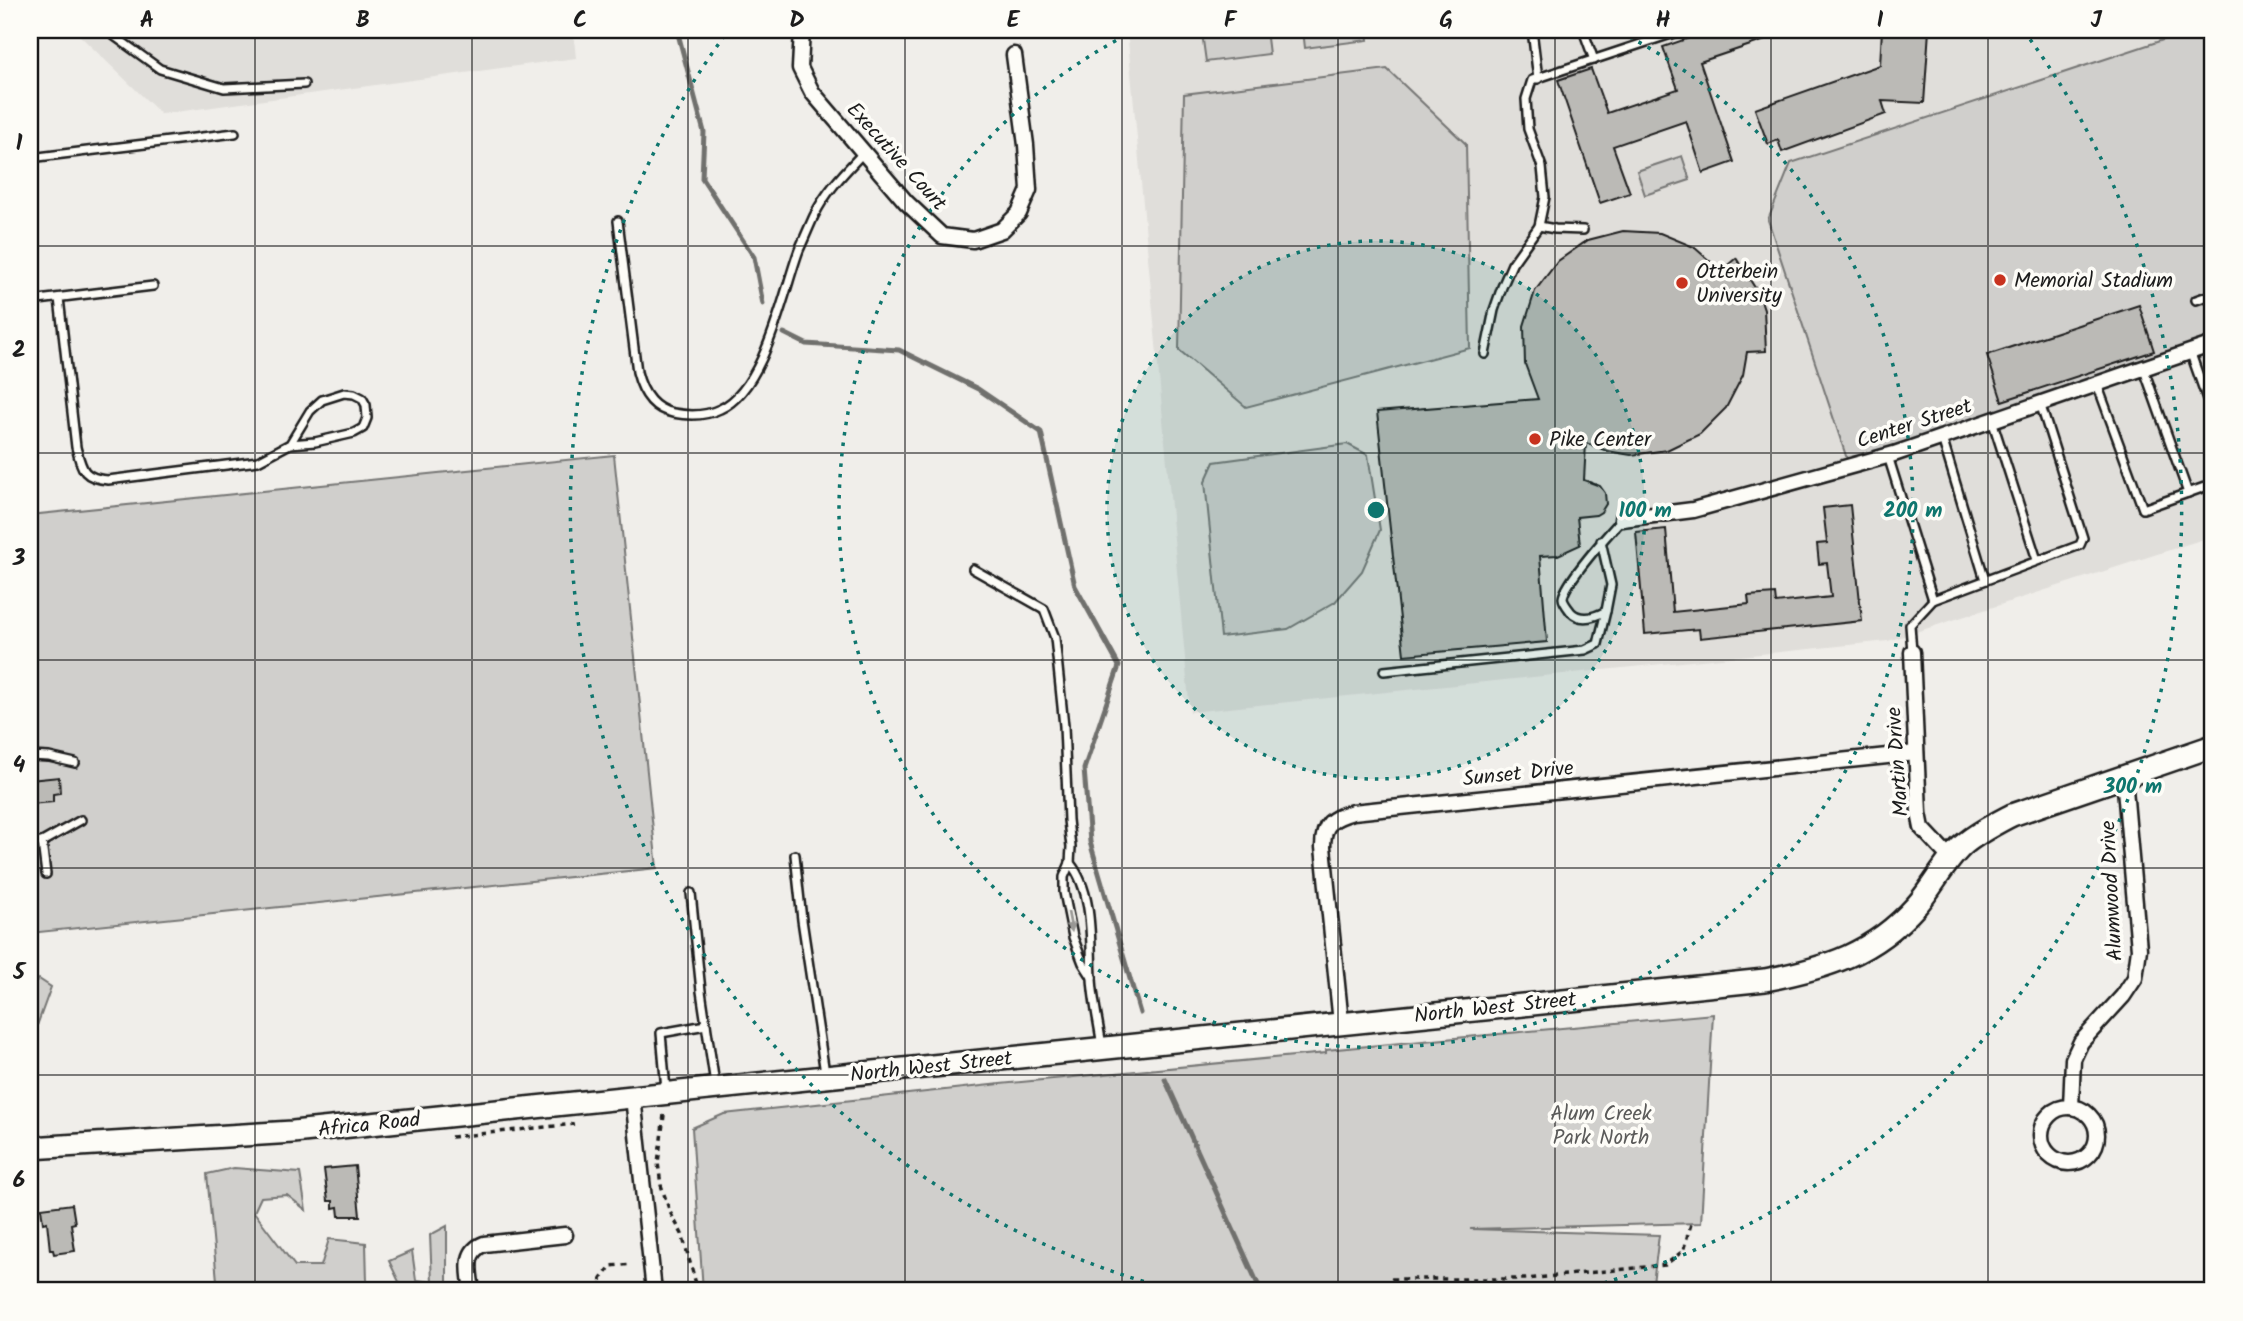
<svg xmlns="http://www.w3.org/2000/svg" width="2243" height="1321" font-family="Kalam,sans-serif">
  <rect width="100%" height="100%" fill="#f0eeea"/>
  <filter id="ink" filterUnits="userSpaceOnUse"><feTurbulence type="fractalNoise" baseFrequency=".0143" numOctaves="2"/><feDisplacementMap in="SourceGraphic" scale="14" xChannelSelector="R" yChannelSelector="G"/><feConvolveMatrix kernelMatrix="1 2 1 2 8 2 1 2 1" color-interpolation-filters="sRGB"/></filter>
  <g filter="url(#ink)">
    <g fill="#e0deda">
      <path d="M74,30H573L576,58L161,114Z"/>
      <path d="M1127,30H2213V536L1888,641L1190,712Z"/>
    </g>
    <g fill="#d0cfcc" stroke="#767674" stroke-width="2">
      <path d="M1229,30H1266L1269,54L1206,62L1202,33Z"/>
      <path d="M1303,30H1367L1368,40L1305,48Z"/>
      <path d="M2193,30H2213V341L1848,462L1768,220L1791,163Z"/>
      <path d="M1387,69L1466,144L1470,348L1246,407L1179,350L1184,94Z"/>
      <path d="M1682,156L1690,180L1645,195L1637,171Z"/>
      <path d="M1347,444L1368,455L1380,530L1362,571L1335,602L1288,629L1221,637L1205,482L1214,462Z"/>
      <path d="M614,455L657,868L30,933V515Z"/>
      <path d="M39,979L51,987L30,1045V986Z"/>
      <path d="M1713,1014L1701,1223L1470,1229L1659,1235L1652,1291H703L692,1128L724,1114L1000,1084L1326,1053V1050Z"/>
      <path d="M234,1168L300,1173L306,1210L287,1195L261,1197L254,1212L295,1266H321L329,1239L366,1243L367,1282L377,1291H218L207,1174Z"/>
      <path d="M447,1226V1291H401L403,1290L389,1261L412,1251L416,1280L432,1282L430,1235Z"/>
    </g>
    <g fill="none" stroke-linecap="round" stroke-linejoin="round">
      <g stroke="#706f6d" stroke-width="5">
        <path d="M677,30L704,132L702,178L754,257L763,304"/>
        <path d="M784,333L806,344L899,350L978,389L1041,432L1075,586L1119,666L1084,769L1090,842L1140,1013"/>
        <path d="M1165,1079L1261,1291"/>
      </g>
    </g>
    <g fill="#bbbab6" stroke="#1c1c1c" stroke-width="2">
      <path d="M1712,30H1788L1789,32L1700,62L1734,162L1703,173L1686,121L1613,146L1630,193L1600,203L1558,80L1591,69L1607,113L1678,89L1663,47Z"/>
      <path d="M1882,30H1929L1924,103L1882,101L1886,114L1782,152L1778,140L1768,144L1755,109L1880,65Z"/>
      <path d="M1623,231L1660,233L1694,247L1721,271L1736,258L1759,294L1764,309L1766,351L1747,352L1743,375L1726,408L1700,434L1667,450L1631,455L1607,451L1586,443L1584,480L1600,486L1605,493L1606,504L1601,512L1596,515L1577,517L1580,545L1558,555L1540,556L1547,642L1404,655L1377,412L1538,399L1525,364L1524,326L1535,291L1558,261L1588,240Z"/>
      <path d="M2139,305L2154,351L2002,401L1987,355Z"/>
      <path d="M1850,505L1862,621L1700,638L1699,629L1645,634L1636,532L1666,529L1673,612L1749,604L1748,596L1775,594L1776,603L1831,597L1827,563L1819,564L1817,544L1827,543L1823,508Z"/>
      <path d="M59,777L60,793L53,794V802L30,804V780Z"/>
      <path d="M355,1166L360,1216H339L338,1207L333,1208V1201H328L324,1169Z"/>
      <path d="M72,1204L75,1223L71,1224L75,1251L54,1254L53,1250H50L47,1222L43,1223L41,1208Z"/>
    </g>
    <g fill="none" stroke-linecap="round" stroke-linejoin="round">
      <g stroke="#1c1c1c" stroke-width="12">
        <g id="lane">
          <path d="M106,30L160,69L224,88L304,84"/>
          <path d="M1532,30L1538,79"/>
          <path d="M1583,30L1594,60"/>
          <path d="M30,158L235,133"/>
          <path d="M618,221L637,372C642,392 652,409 673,413C689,416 706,416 720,409C765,389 783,293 799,250C804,239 809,227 814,216C826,191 845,172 863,153"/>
          <path d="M1539,226L1555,229L1583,230"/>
          <path d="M59,298L76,447C82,470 83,478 108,480L258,461L290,444L310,411L322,400L344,393L354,394L362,398L366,405L367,418L363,428L354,433L315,442L290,444"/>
          <path d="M2196,300L2213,294"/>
          <path d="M30,301L153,286"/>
          <path d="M2190,351L2213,416"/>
          <path d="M1485,354L1494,310L1502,287L1512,264L1539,226L1545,197L1542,167L1528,129L1526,99L1532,80L1683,30"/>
          <path d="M2143,367L2188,493"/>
          <path d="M2097,384L2143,509L2213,484"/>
          <path d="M1992,420L2037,560"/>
          <path d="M1942,438L1985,580"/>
          <path d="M1888,456L1933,600"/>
          <path d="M1601,541L1611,585L1606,611C1595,617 1581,622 1571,612C1568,608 1563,602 1563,598C1564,583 1611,531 1622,519"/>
          <path d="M973,569L1044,609L1055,638L1064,726L1068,820L1071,847L1070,863L1064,877V892L1073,937L1083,963L1092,977"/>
          <path d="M1912,652L1910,625L1933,600L2080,545L2083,538L2040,403"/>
          <path d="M1384,671L1585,650L1598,644L1606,611"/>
          <path d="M30,756L49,757L75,763"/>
          <path d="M42,842L81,820"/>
          <path d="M30,843L42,842L46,874"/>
          <path d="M795,855L802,920L825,1073"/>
          <path d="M1070,863C1094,892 1090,942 1092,978C1093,1001 1099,1024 1102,1047"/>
          <path d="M691,893L701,991L715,1084"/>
          <path d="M666,1090L661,1033L706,1025"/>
        </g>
      </g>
      <g stroke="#1c1c1c" stroke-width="19">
        <g id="street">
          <path d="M802,30L800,68L812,92L906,202L942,236L973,240L1002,230L1019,213L1029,190L1026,145L1014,55"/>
          <path d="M1622,519L1693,510L1894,454L2213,344"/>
          <path d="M1912,652L1919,813L1922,828L1951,859"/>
          <path d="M1341,1023L1323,847C1323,823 1332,818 1353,812L1916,753"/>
          <path d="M633,1097L654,1291"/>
          <path d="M2071,1107L2073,1059L2081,1042L2123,996L2135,978L2139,949L2124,777"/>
          <circle cx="2069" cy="1135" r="28"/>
          <path d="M472,1291C470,1273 463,1252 484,1244L565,1235"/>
        </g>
      </g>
      <g stroke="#1c1c1c" stroke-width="26">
        <path id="secondary" d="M30,1148L293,1132L1765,980C1827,968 1873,954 1916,906C1933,887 1944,863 1962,846C1977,833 1995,824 2012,815L2213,746"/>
      </g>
      <g stroke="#1c1c1c" stroke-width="3.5" stroke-dasharray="5 5" stroke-linecap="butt">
        <path d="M664,1115L658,1163L661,1185L670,1212L682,1234L698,1291"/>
        <path d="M451,1137L574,1124"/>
        <path d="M602,1291L601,1279L611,1266L632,1264"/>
        <path d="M1375,1291L1392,1279H1525L1665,1265L1683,1251L1691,1224"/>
      </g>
      <use href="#lane" stroke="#fdfcf7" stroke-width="7"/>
      <use href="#street" stroke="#fdfcf7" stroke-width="14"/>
      <use href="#secondary" stroke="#fdfcf7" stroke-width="21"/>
    </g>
    <defs><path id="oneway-solid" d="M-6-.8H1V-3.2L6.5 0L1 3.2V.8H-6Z" transform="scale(1.75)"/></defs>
    <use fill="#989794" href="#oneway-solid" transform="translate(1070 922) rotate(79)"/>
  </g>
  <path fill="none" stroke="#1c1c1c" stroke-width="2" stroke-opacity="0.55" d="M255,30V1291M472,30V1291M688,30V1291M905,30V1291M1122,30V1291M1338,30V1291M1555,30V1291M1771,30V1291M1988,30V1291M30,246H2213M30,453H2213M30,660H2213M30,868H2213M30,1075H2213"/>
  <circle cx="1376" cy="510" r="269" fill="#0f766e" fill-opacity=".12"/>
  <g fill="none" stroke="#0f766e" stroke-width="3.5" stroke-dasharray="3.5 7">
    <circle cx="1376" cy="510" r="269"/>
    <path d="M1620 32A537 537 0 1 1 1132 32"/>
    <path d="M1174 1290A806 806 0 0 1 728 31M2024 31A806 806 0 0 1 1578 1290"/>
  </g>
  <g fill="#c8321e" stroke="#fdfcf7" stroke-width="2.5">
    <circle cx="2000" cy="280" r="7"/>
    <circle cx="1682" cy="283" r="7"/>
    <circle cx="1535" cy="439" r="7"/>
  </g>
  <g text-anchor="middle" stroke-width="7" stroke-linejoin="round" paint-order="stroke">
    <g font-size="21" fill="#1c1c1c" stroke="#fdfcf7">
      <text transform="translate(897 156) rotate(48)" y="7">Executive Court</text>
      <text transform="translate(1914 423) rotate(-18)" y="7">Center Street</text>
      <text transform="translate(1897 762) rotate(-94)" y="7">Martin Drive</text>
      <text transform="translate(1518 773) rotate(-6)" y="7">Sunset Drive</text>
      <text transform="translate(2111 891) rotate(-93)" y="7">Alumwood Drive</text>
      <text transform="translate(1495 1007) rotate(-6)" y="7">North West Street</text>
      <text transform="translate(931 1066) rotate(-6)" y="7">North West Street</text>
      <text transform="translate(369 1124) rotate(-6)" y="7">Africa Road</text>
    </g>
    <g font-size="21" fill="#1c1c1c" stroke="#fdfcf7" text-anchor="start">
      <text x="1696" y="278">Otterbein<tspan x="1696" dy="24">University</tspan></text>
      <text x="2014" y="287">Memorial Stadium</text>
      <text x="1549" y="446">Pike Center</text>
    </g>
    <g font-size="21" fill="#5b5b5a" stroke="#fdfcf7">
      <text x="1601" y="1120">Alum Creek<tspan x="1601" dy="24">Park North</tspan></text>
    </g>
  </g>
  <circle cx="1376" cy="510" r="10" fill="#0f766e" stroke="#fdfcf7" stroke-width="3.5"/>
  <g font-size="21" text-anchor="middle" font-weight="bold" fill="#0f766e" stroke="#fdfcf7" stroke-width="7" stroke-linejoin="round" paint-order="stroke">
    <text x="1645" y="517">100 m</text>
    <text x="1913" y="517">200 m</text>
    <text x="2133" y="793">300 m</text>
  </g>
  <rect width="2243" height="1321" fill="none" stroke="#fdfcf7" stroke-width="77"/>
  <rect x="38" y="38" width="2166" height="1244" fill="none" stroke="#1c1c1c" stroke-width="2.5"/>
  <g font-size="23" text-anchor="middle" font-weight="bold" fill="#1c1c1c">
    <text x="147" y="27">A</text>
    <text x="363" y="27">B</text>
    <text x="580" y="27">C</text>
    <text x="797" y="27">D</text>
    <text x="1013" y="27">E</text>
    <text x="1230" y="27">F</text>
    <text x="1446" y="27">G</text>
    <text x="1663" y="27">H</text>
    <text x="1880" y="27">I</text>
    <text x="2096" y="27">J</text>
    <text x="19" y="150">1</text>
    <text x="19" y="357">2</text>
    <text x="19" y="565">3</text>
    <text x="19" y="772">4</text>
    <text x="19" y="979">5</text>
    <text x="19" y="1187">6</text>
  </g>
</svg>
